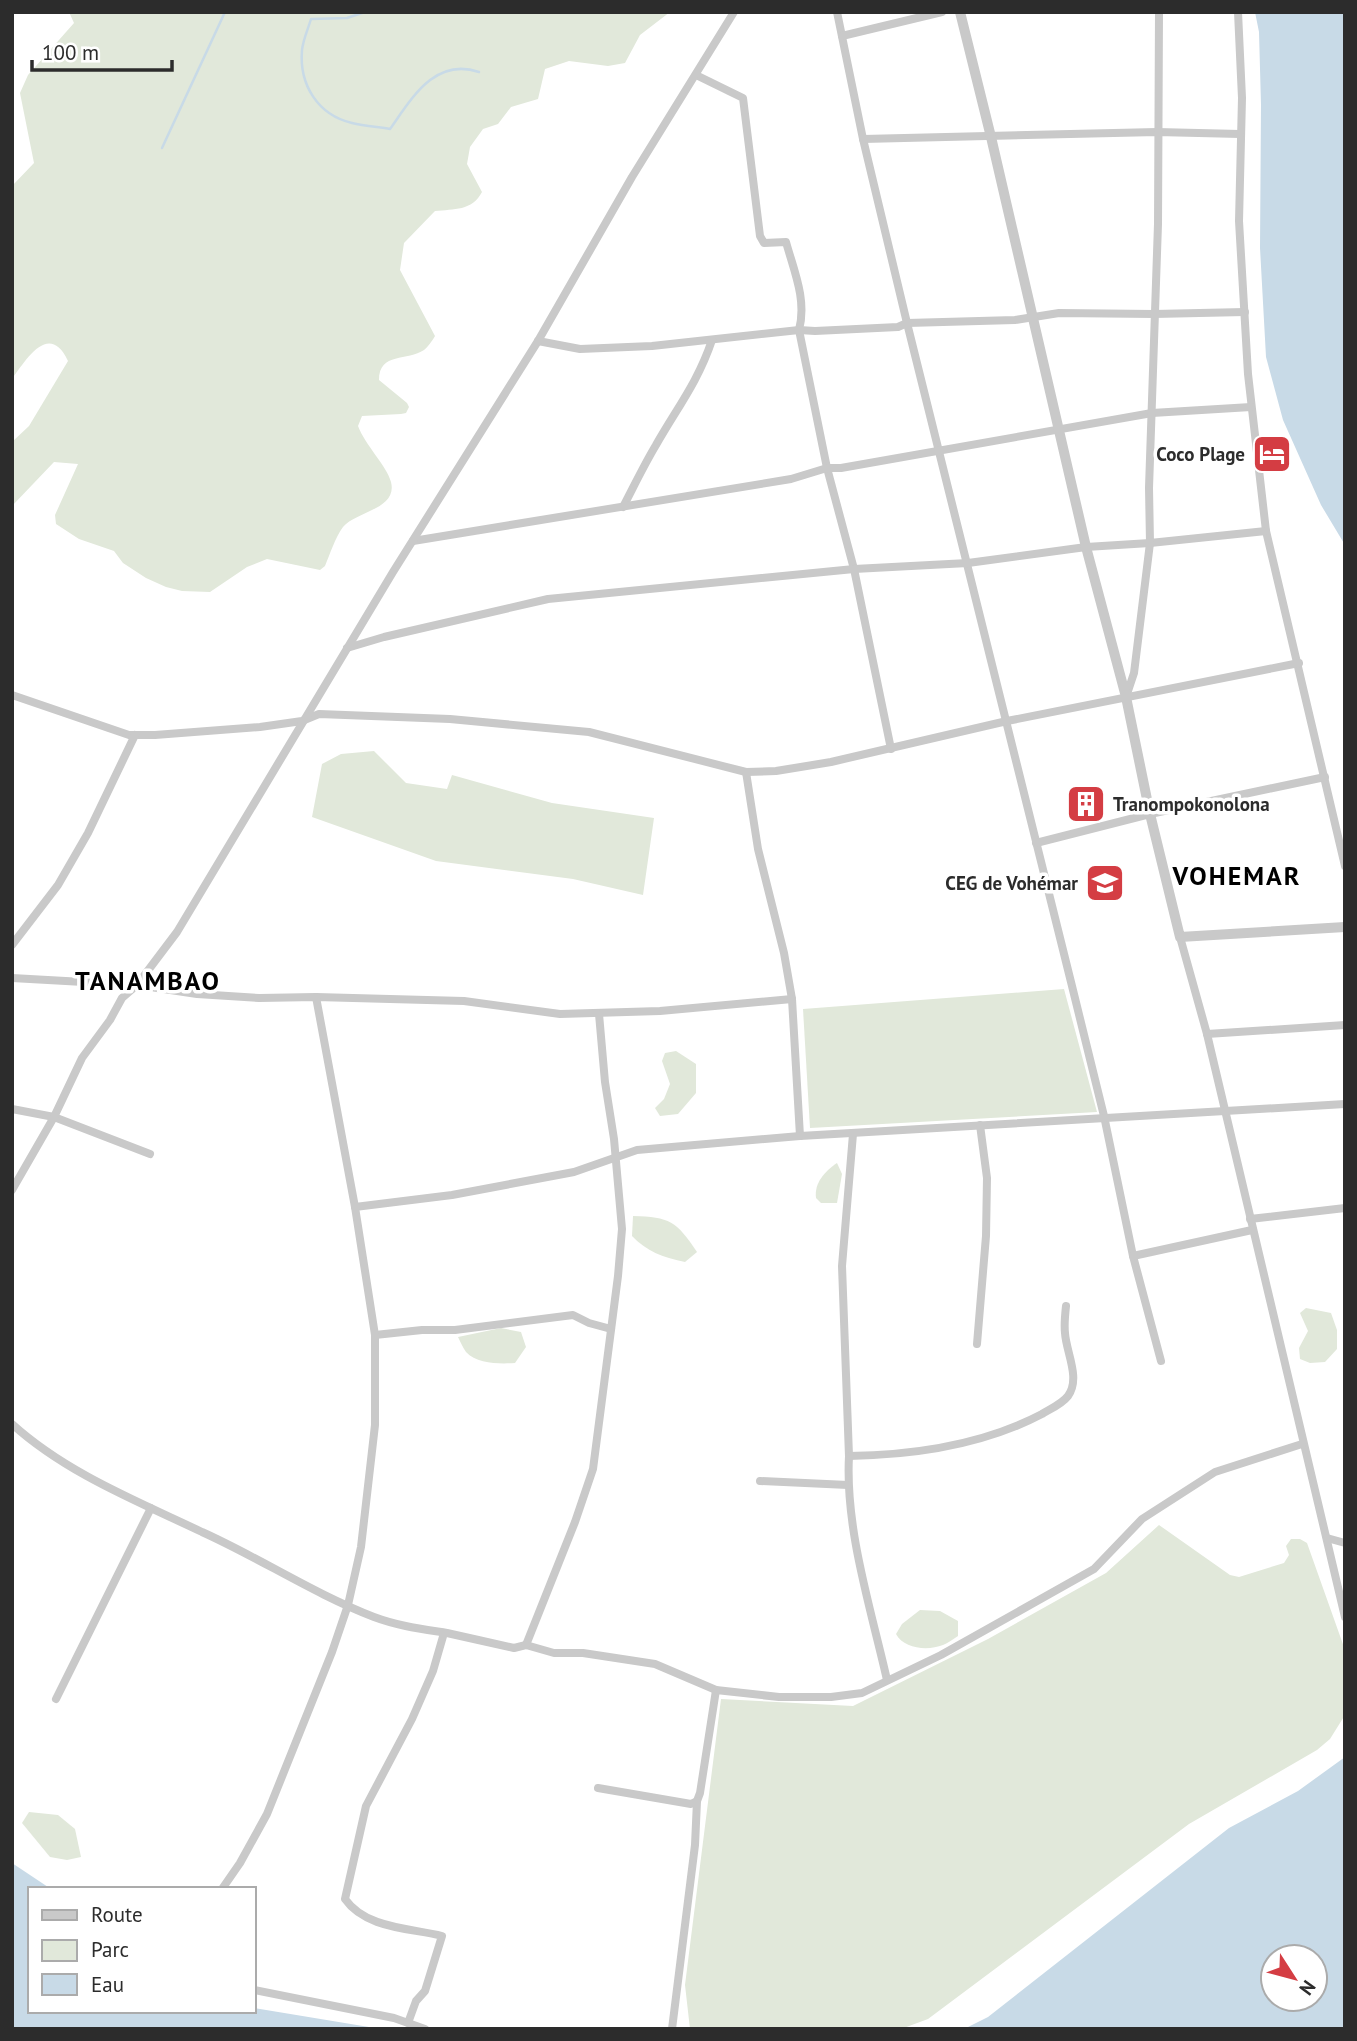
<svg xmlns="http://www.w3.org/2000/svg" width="1357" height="2041" font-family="'PT Sans',sans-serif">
  <rect width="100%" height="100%" fill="#fff"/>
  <g fill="#e1e8da">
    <path d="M69,12H670L640,35L625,63L608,66L569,61L545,69L538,99L511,107L498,124L483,129L470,147L467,164L482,192C472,211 454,209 435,211L404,243L400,270L435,336C432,341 428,347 424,350C408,361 379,352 379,380L407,403L409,407L406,413L401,414L362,416L358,426C365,445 387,466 391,482C398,509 355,512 343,527C335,538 330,554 325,566L320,570L267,559L247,567L210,592L182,591L166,587L146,578L123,563L114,551L79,539L56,524L55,515L78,464L54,462L12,506V442L29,426L68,361C49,321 26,360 12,379V186L34,163L20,93L28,75L74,23Z"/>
    <path d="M374,751L406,783L447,789L452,775L552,803L654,818L643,895L573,879L436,861L312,817L322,764L341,754Z"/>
    <path d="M1064,989L1097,1112L810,1128L803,1009Z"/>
    <path d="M676,1051L696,1064V1093L678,1114L660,1116L655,1108L664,1099L670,1084L662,1061L665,1053Z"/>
    <path d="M837,1163L842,1174L837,1203H821L816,1198C814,1183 825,1171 837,1163Z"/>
    <path d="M633,1216C670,1217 676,1221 697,1252L685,1262C664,1258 646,1251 632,1236Z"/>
    <path d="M1306,1308L1331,1313L1337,1330V1349L1325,1362L1310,1363L1300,1359L1299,1348L1308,1331L1300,1313Z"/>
    <path d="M501,1328L521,1332L526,1347L515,1363C500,1364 477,1364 466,1352C463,1348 460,1341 458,1337Z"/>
    <path d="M1159,1525L1230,1575L1239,1577L1284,1563L1289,1555L1286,1546L1291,1539H1300L1307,1543L1345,1650V1715L1330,1739L1317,1750L1189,1824L928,2019L901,2029H690L685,1985L721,1699L853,1706L988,1639L1106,1573Z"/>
    <path d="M920,1610L940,1611L958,1621V1636C953,1639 948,1643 943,1645C928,1651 904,1649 896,1634L902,1624Z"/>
    <path d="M29,1812L58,1815L75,1829L81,1857L67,1860L50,1857L22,1823Z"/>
  </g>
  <g fill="#c8dae7" fill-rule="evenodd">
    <path d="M1255,12H1345V545L1321,505L1283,420L1266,357L1260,248L1261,105L1259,32Z"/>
    <path d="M1345,1757V2029H964L988,2017L1229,1828L1298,1791ZM1273,1957H1315V1999H1273Z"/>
    <path d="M12,1863L51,1889H30V2011H254V2008L381,2029H12Z"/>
  </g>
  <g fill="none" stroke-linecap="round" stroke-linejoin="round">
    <g stroke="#c8dae7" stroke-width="2.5">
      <path d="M365,12L347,18L311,19C308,29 303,40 302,50C299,85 318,115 352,123C364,126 378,127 390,129C412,98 435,57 479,72"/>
      <path d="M162,148L225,12"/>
    </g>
    <g stroke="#c9c9c9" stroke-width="8">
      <path d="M837,12L863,139L907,323L1071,982L1104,1116L1133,1256L1161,1361"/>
      <path d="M1238,12L1242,98L1239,221L1248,374L1266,531L1345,866"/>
      <path d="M842,36L942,12"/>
      <path d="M696,75L743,98L760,236L764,243L786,242C794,271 807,300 799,330L827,468L854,569L891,749"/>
      <path d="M863,139L1157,132L1240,134"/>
      <path d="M538,341L580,349L652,346L799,330L815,331L898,327L907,323L1015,320L1059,313L1154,314L1245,312"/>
      <path d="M623,507C634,486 644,465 656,445C677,408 698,382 712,340"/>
      <path d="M413,541L791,479L827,468H841L1152,413L1251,407"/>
      <path d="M347,648L384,637L548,599L854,569L968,563L1086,547L1150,543L1266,531"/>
      <path d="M12,695L129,735H155L260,727L302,721L319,714L450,719L589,732L746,772L776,771L831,762L1007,721L1299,663"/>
      <path d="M1126,697L1134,673L1150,543L1149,488L1158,224L1159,12"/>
      <path d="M746,772L758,849L784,953L792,999L800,1136"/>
      <path d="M1036,843L1150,814L1325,777"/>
      <path d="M1180,937L1207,1034L1345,1617"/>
      <path d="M12,945L58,885L88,833L135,735"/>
      <path d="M12,978L137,985L197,994L259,998L316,997L464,1001L560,1014L660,1011L792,999"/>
      <path d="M1207,1034L1345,1025"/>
      <path d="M12,1109L54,1117L150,1154"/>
      <path d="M853,1134L842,1266L849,1456C845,1529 871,1609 887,1680"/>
      <path d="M12,1190L54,1117L82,1058L110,1020L122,998L137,985L177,932L393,572L538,341L632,177L734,12"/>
      <path d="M355,1207L452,1195L574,1172L637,1150L800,1136L1345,1104"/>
      <path d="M1250,1219L1345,1208"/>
      <path d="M1133,1256L1252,1230"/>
      <path d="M375,1335L422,1330H455L573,1315L589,1323L611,1329"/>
      <path d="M977,1344L986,1236L987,1178L980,1125"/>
      <path d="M12,1424C66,1473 137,1501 202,1532C260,1558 314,1594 374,1617C398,1626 422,1629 447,1633C469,1638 492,1643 514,1648L526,1645L554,1653H583L655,1664L716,1690L779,1697H831L862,1693L941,1655L1094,1569L1142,1519L1215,1472L1302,1444"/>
      <path d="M849,1456C915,1455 983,1445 1042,1414C1050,1409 1062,1404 1068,1396C1081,1378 1066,1352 1065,1333C1064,1324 1065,1315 1066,1306"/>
      <path d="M760,1481L848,1485"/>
      <path d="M1327,1538L1345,1543"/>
      <path d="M526,1645L575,1522L593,1469L618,1276L622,1229L614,1139L605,1082L599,1014"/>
      <path d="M56,1699L151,1508"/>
      <path d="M598,1788L691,1804L697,1801L700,1793L716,1690"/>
      <path d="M222,1889L240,1863L267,1814L332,1652L348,1605L361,1547L375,1425V1335L355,1207L316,997"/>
      <path d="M254,1990L394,2018L425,2029"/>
      <path d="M408,2023L416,2001L425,1991L442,1936C411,1928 366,1929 345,1899L366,1806L412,1719L433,1671L444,1633"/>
      <path d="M672,2029L695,1845L697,1801"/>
    </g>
    <path stroke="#c9c9c9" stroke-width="10" d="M960,12L991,137L1086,547L1126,697L1150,814L1180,937L1345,927"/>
  </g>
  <defs>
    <g id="hotel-square" transform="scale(2.0125)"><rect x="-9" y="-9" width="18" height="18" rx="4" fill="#d43d43" stroke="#fff"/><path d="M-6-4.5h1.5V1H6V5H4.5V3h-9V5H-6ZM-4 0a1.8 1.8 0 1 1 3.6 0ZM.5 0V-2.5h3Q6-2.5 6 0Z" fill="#fff"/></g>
    <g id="building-square" transform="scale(2.0125)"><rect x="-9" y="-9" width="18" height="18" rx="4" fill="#d43d43" stroke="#fff"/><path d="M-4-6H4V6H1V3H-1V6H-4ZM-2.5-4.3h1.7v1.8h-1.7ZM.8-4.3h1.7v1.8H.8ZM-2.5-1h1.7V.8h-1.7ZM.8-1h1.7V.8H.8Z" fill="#fff"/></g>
    <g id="school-square" transform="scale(2.0125)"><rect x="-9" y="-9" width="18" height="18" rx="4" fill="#d43d43" stroke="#fff"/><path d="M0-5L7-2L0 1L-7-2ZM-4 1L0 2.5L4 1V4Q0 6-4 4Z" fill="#fff"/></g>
  </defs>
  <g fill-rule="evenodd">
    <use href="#hotel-square" x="1272" y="454"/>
    <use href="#building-square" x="1086" y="804"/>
    <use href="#school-square" x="1105" y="883"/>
  </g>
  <g text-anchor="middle" stroke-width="7" stroke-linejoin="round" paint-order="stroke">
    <g font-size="19" font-weight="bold" fill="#2c2c2c" stroke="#fff" text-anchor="end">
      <text x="1245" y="461">Coco Plage</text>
      <text x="1113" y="811" text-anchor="start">Tranompokonolona</text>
      <text x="1078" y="890">CEG de Vohémar</text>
    </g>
    <g font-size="26" font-weight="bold" letter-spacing="2" fill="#000" stroke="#fff">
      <text x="1237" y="885">VOHEMAR</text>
      <text x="148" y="990">TANAMBAO</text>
    </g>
  </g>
  <rect width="1357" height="2041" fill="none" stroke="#2c2c2c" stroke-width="28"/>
  <rect x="28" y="1887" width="228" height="126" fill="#ffffff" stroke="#ababab" stroke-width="2"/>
  <rect x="42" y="1910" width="35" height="10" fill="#c9c9c9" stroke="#ababab" stroke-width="2"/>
  <text x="91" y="1922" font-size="21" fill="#2c2c2c">Route</text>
  <rect x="42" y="1940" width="35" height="21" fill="#e1e8da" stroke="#ababab" stroke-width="2"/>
  <text x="91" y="1957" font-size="21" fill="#2c2c2c">Parc</text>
  <rect x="42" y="1974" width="35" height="21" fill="#c8dae7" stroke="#ababab" stroke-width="2"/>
  <text x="91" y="1992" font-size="21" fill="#2c2c2c">Eau</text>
  <g transform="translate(1294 1978) rotate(126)"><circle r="33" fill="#ffffff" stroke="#ababab" stroke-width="2"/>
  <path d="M0-5L12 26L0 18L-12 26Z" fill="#d43d43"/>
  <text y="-10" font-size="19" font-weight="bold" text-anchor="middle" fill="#2c2c2c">N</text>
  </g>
  <path d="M32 60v10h140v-10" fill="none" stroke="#2c2c2c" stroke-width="3.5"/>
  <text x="42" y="60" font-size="21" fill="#2c2c2c" stroke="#ffffff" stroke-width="5" paint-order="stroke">100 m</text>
</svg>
